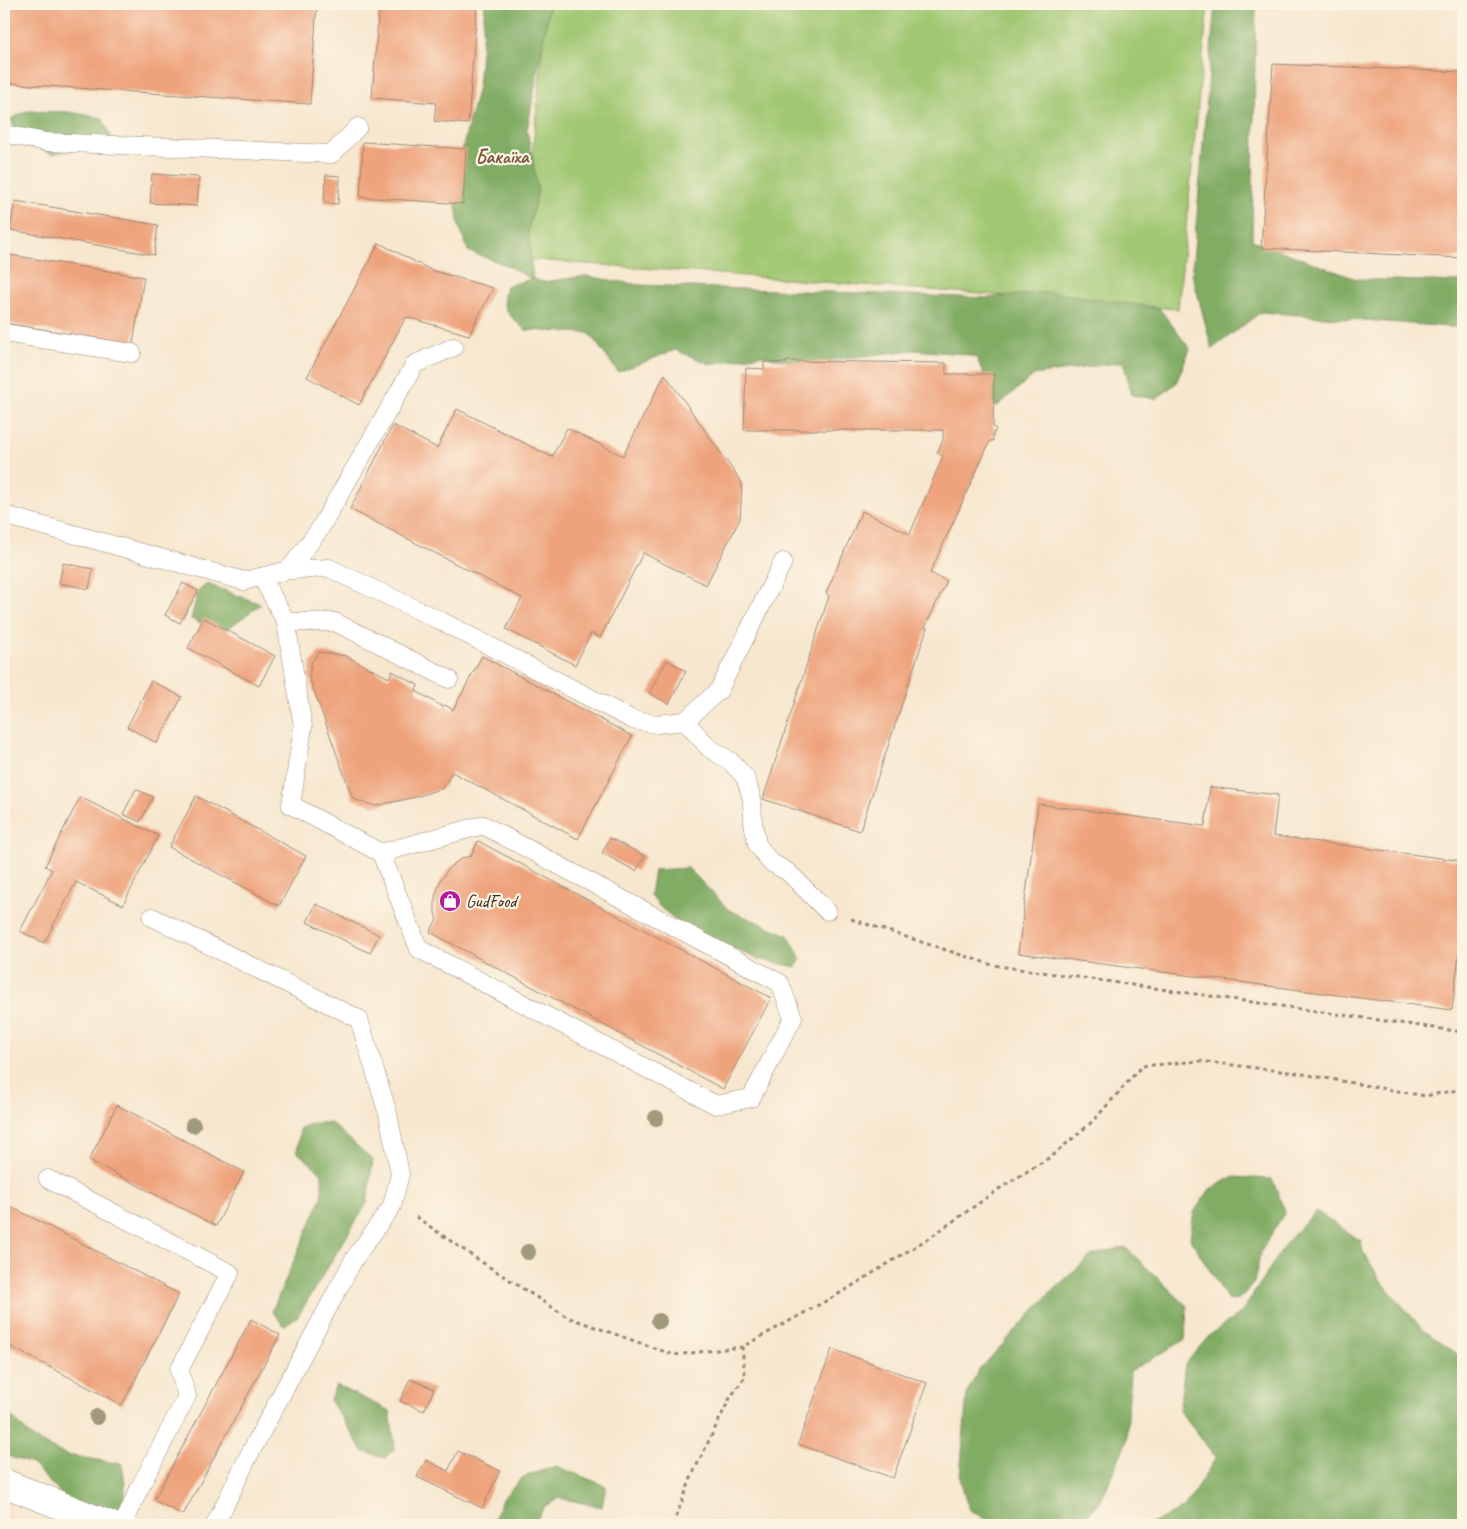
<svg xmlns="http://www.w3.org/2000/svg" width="1467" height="1529" font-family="Caveat,sans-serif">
  <rect width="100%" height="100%" fill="#fcf5e5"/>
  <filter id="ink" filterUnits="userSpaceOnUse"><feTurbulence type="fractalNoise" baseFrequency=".02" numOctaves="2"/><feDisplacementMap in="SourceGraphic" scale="10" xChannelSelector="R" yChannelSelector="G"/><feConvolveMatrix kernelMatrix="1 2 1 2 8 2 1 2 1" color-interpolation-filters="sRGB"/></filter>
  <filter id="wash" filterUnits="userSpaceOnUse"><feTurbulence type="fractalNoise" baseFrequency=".0096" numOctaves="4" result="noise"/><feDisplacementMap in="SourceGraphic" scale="20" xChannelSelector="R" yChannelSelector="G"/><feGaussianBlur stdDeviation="1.12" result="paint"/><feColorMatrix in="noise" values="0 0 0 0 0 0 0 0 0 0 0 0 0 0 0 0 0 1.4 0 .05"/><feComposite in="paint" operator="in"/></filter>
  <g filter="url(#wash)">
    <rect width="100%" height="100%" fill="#f7e7cf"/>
    <path fill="#a0c772" stroke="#6e7848" d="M547,4H1208L1178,309L522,259Z"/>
    <g fill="#80ac64" stroke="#5e6b41">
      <path d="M485,4H550L527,130L538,192L528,230L533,279L543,282L586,276L639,285L986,298L1050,292L1159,308L1190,349L1176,383L1157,399L1132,395L1123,362L1034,375L996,407L977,358L964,354L913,350L814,362L787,361L761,355L710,364L675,350L618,372L589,333L525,330C509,314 499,310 506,286L532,279L506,265L468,251L459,226L453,186L478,87Z"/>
      <path d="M1215,4H1256L1252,240L1356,279L1463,282V328L1261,312L1212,349L1192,273Z"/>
      <path d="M27,111L69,112L102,118L111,137L97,145L52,154L39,148L19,143L11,119Z"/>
      <path d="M207,584L261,604L222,633L191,619L198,591Z"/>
      <path d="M688,868L729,910L788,935L801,959L796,967L758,959L689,930L661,908L650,895L654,870Z"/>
      <path d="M314,1123H331L373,1160L367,1203L298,1316L284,1326L272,1311L322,1197V1173L297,1152L300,1128Z"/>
      <path d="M1232,1177L1272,1179L1285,1212L1261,1251L1254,1283L1239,1299L1228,1300L1190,1238L1194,1212L1210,1189Z"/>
      <path d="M1316,1211L1361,1241L1363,1252L1382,1282L1423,1330L1463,1358V1525H1149L1184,1508L1216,1458L1179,1410L1185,1364L1210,1335L1242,1312L1286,1243Z"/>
      <path d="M1125,1247L1187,1306L1185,1340L1130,1371L1127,1440L1101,1501L1078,1525H997L971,1511L966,1501L960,1477L967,1393L979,1370L1052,1291L1092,1255Z"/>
      <path d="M336,1385L390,1411L395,1448L385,1458L363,1451L330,1400Z"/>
      <path d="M4,1413L11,1416L34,1439L66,1455L122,1464C125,1482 130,1506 113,1518L67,1500L32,1464L4,1455Z"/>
      <path d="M556,1466L606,1486L602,1507L560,1498L545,1506L533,1525H492L502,1499L523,1477Z"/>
    </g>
    <g id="blocks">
      <g fill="#eea37c">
        <path d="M4,4H317L310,104L4,83Z"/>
        <path d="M379,4H477L468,124L434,121L436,103L372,98Z"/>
        <path d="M1273,64L1463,72V258L1261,248Z"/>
        <path d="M363,142L466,149L463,204L360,197Z"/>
        <path d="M152,174L199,177L197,206L150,203Z"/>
        <path d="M326,175L340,176L338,204L324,203Z"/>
        <path d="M15,201L158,225L154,255L10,230Z"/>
        <path d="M379,243L431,270L493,288L469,335L406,317L359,405L307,377Z"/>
        <path d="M4,254L144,277L133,344L4,323Z"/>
        <path d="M787,361L946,363V374H994L993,427L996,429L993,435V441H990L930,573L947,581L925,627L927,628L860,831L763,799L829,596L826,593L862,511L910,534L943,456L937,453L943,440V430H744L746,368L764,369V362L787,363Z"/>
        <path d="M665,374L742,483L740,519L706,585L643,553L600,638L591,633L575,665L506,629L522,598L350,509L393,425L437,448L457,409L552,457L567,428L623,456Z"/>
        <path d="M63,563L93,569L89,589L59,583Z"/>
        <path d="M183,583L198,591L180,623L165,615Z"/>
        <path d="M204,618L275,656L259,686L188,648Z"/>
        <path d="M319,652L346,656L389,678L392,671L418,685L416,691L443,707L445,705L453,710L482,656L632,736L578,839L452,772L443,788L415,797L375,806L353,799L309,677L311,663Z"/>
        <path d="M667,660L686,671L669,704L649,693Z"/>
        <path d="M151,681L182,697L157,743L127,727Z"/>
        <path d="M1210,787L1278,795L1273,836L1463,861V923L1452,1010L1018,953L1038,804L1205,826Z"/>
        <path d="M136,789L153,797L140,822L123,814Z"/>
        <path d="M196,796L306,856L279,906L169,847Z"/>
        <path d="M80,797L158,836L123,905L76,882L44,943L20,931L52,870L45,866Z"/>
        <path d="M610,838L645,856L636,871L602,853Z"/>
        <path d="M478,841L771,998L723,1089L430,932L437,919L435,913V897L440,881L449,868L462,858L471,856Z"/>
        <path d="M316,904L379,935L370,953L307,922Z"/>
        <path d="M117,1105L244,1172L216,1226L89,1160Z"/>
        <path d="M4,1203L179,1294L122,1405L4,1343Z"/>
        <path d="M251,1319L280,1335L183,1515L154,1500Z"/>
        <path d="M832,1349L927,1383L893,1478L798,1444Z"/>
        <path d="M410,1379L434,1389L424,1411L400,1401Z"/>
        <path d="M458,1451L500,1471L482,1508L417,1477L426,1460L448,1471Z"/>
      </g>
    </g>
  </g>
  <g filter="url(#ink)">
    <use href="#blocks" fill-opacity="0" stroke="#998876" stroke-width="1"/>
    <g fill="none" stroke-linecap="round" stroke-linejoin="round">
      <g stroke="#998876" stroke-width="19">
        <g id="service">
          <path d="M4,134L46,142L332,154L358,127"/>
          <path d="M4,333L132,353"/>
          <path d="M4,515L244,581L289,570L329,568L441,621L633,720L657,724L685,721L719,690L783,562"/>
          <path d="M289,570L319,530L415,364L454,347"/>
          <path d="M262,577L286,622H335L449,679"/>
          <path d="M286,622L303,727L291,805L381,853L483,825L780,983L793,1018L751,1098L716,1105L419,949L381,853"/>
          <path d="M685,721L709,748L730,761L745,777L752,799L753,822L757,844L770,862L788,872L827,911"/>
          <path d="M152,917L359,1019L388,1114L400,1174L392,1206L354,1259L248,1457L215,1525"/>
          <path d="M48,1179L230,1273L179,1370L187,1396L140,1487L123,1525"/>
        </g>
      </g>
      <g stroke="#998876" stroke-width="29">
        <path id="minor" d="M4,1483L110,1525"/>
      </g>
      <g stroke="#998876" stroke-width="3" stroke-dasharray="4 4" stroke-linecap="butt">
        <path d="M851,919L992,965L1463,1032"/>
        <path d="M416,1217L474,1257L567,1317L674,1355L742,1347L844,1291L932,1236L999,1189L1052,1156L1093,1121L1142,1066L1199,1061L1297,1073L1425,1096L1463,1089"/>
        <path d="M673,1525L693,1473L730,1398L745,1377L742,1347"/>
      </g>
      <use href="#service" stroke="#fff" stroke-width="18"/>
      <use href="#minor" stroke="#fff" stroke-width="28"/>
    </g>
    <g fill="#a0997b">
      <circle cx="656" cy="1118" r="8"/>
      <circle cx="193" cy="1125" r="8"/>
      <circle cx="528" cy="1252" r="8"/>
      <circle cx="659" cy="1321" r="8"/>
      <circle cx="97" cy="1417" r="8"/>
    </g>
  </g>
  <defs>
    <g id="shop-disc" transform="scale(1.125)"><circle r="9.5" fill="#b5179e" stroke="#fcf5e5"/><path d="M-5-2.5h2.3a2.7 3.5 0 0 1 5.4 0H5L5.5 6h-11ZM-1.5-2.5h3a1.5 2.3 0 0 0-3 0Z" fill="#fff"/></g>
  </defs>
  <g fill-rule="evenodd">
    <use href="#shop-disc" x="450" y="901"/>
  </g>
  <g text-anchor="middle" stroke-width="4.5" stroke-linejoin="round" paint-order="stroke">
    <g font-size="18" fill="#3b2a1e" stroke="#fcf5e5" text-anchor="start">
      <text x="466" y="907">GudFood</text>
    </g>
    <g font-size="19" font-weight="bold" fill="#7a543f" stroke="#fcf5e5">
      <text x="502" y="163">Бакаїха</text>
    </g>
  </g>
  <rect width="1467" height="1529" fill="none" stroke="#fcf5e5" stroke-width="20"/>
</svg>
